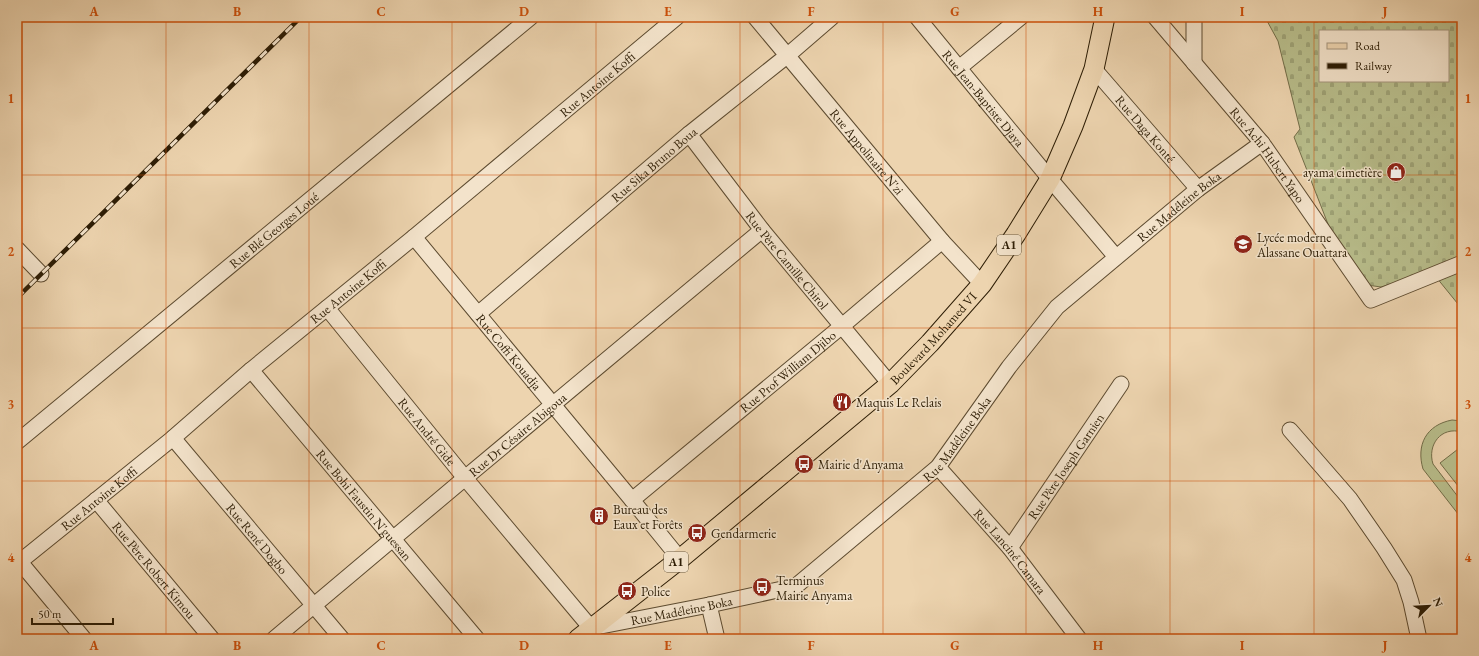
<svg xmlns="http://www.w3.org/2000/svg" width="1479" height="656" font-family="'EB Garamond',serif">
  <defs>
    <pattern id="cemetery-stones" width="16" height="16" patternUnits="userSpaceOnUse"><rect width="16" height="16" fill="#b8bd8b"/><path d="M2 7V4a2 2 0 0 1 4 0v3zM10 15v-3a2 2 0 0 1 4 0v3z" fill="#9ea276"/></pattern>
  </defs>
  <rect width="100%" height="100%" fill="#edd4af"/>
  <filter id="stains"><feTurbulence type="fractalNoise" baseFrequency=".005" numOctaves="4"/><feColorMatrix values="0 0 0 0 .2 0 0 0 0 .09 0 0 0 0 .02 0 0 0 .5 -.17"/></filter>
  <radialGradient id="worn" r=".72"><stop offset=".6" stop-color="#630" stop-opacity="0"/><stop offset="1" stop-color="#630" stop-opacity=".3"/></radialGradient>
  <path fill="url(#cemetery-stones)" stroke="#726d48" fill-rule="evenodd" d="M1268,17H1462V309L1432,272L1381,287L1367,285L1335,242L1294,137L1300,129L1278,41L1266,19ZM1320,31H1448V81H1320Z"/>
  <g fill="#b8bd8b" stroke="#726d48">
    <path d="M1452,420L1462,421V432C1441,426 1427,445 1433,464L1462,502V519L1423,469C1416,445 1426,425 1452,420Z"/>
    <path d="M1462,446V491L1440,463Z"/>
  </g>
  <g fill="none" stroke-linecap="round" stroke-linejoin="round">
    <g stroke="#5d4b30" stroke-width="17">
      <g id="minor">
        <path id="s1" d="M755,17L942,241L982,284"/>
        <path id="s2" d="M917,17L1050,179L1116,257"/>
        <path id="s3" d="M1155,17L1262,143L1371,300L1462,263"/>
        <path d="M1194,63V17"/>
        <path d="M959,68L1021,17"/>
        <path id="s4" d="M1094,69L1198,189"/>
        <path id="s5" d="M689,134L762,230L890,384"/>
        <path id="s6" d="M414,237L632,500L680,559"/>
        <path d="M17,249L41,274"/>
        <path id="s7" d="M327,308L465,478L591,628L709,605L796,586L938,467L1009,367L1057,307L1198,189L1262,143"/>
        <path id="s8" d="M478,314L689,134L788,55L832,17"/>
        <path id="s9" d="M251,370L477,639"/>
        <path d="M1290,430L1350,499L1384,548L1404,580L1411,602L1419,639"/>
        <path id="s10" d="M173,438L342,639"/>
        <path id="s11" d="M17,442L531,17"/>
        <path id="s12" d="M938,467L1010,548L1079,639"/>
        <path id="s13" d="M96,500L212,639"/>
        <path id="s14" d="M632,500L842,326L942,241"/>
        <path id="s15" d="M1010,548L1121,384"/>
        <path d="M20,562L84,639"/>
        <path id="s16" d="M17,564L173,438L251,370L414,237L677,17"/>
        <path d="M709,605L717,639"/>
        <path id="s17" d="M274,639L465,478L762,230"/>
      </g>
    </g>
    <g stroke="#2d1d05" stroke-width="21">
      <g id="major">
        <path id="s18" d="M578,639L680,559L890,384L930,343L982,284L1016,234L1050,179L1073,126L1094,69L1105,17"/>
      </g>
    </g>
    <use href="#minor" stroke="#f3e3cb" stroke-width="15"/>
    <use href="#major" stroke="#edd4af" stroke-width="19"/>
    <g stroke="#2d1d05" stroke-width="4.5">
      <path id="rail" d="M17,298L301,17"/>
    </g>
    <use href="#rail" stroke="#f3e3cb" stroke-width="3" stroke-dasharray="9" stroke-linecap="butt"/>
  </g>
  <path fill="none" stroke="#cc500b" stroke-width="1" stroke-opacity="0.55" d="M166,17V639M309,17V639M452,17V639M596,17V639M740,17V639M883,17V639M1026,17V639M1170,17V639M1314,17V639M17,175H1462M17,328H1462M17,481H1462"/>
  <defs>
    <g id="shop-disc" transform="scale(1)"><circle r="9.5" fill="#8f2418" stroke="#f3e3cb"/><path d="M-5-2.5h2.3a2.7 3.5 0 0 1 5.4 0H5L5.5 6h-11ZM-1.5-2.5h3a1.5 2.3 0 0 0-3 0Z" fill="#fff"/></g>
    <g id="school-disc" transform="scale(1)"><circle r="9.5" fill="#8f2418" stroke="#f3e3cb"/><path d="M0-5L7-2L0 1L-7-2ZM-4 1L0 2.5L4 1V4Q0 6-4 4Z" fill="#fff"/></g>
    <g id="restaurant-disc" transform="scale(1)"><circle r="9.5" fill="#8f2418" stroke="#f3e3cb"/><path d="M-5-6h1v4h1v-4h1v4h1v-4h1v5L-1.5 .5V6h-2V.5L-5-1ZM5-6V6H3V1.5H1.5Q1.5-4 5-6Z" fill="#fff"/></g>
    <g id="bus-disc" transform="scale(1)"><circle r="9.5" fill="#8f2418" stroke="#f3e3cb"/><path d="M-5-6H5V4H4V6H2V4H-2V6H-4V4H-5ZM-3.5-4V0h7V-4ZM-3.5 1.2v1.5H-2V1.2ZM2 1.2v1.5H3.5V1.2Z" fill="#fff"/></g>
    <g id="building-disc" transform="scale(1)"><circle r="9.5" fill="#8f2418" stroke="#f3e3cb"/><path d="M-4-6H4V6H1V3H-1V6H-4ZM-2.5-4.3h1.7v1.8h-1.7ZM.8-4.3h1.7v1.8H.8ZM-2.5-1h1.7V.8h-1.7ZM.8-1h1.7V.8H.8Z" fill="#fff"/></g>
  </defs>
  <g fill-rule="evenodd">
    <use href="#shop-disc" x="1396" y="172"/>
    <use href="#school-disc" x="1243" y="244"/>
    <use href="#restaurant-disc" x="842" y="402"/>
    <use href="#bus-disc" x="804" y="464"/>
    <use href="#building-disc" x="599" y="516"/>
    <use href="#bus-disc" x="697" y="533"/>
    <use href="#bus-disc" x="762" y="587"/>
    <use href="#bus-disc" x="627" y="591"/>
  </g>
  <g text-anchor="middle" stroke-width="3" stroke-linejoin="round" paint-order="stroke">
    <g fill="#f3e3cb" stroke="#685840" stroke-width="1">
      <rect x="997" y="235" width="24" height="20" rx="3"/>
      <rect x="664" y="552" width="24" height="20" rx="3"/>
    </g>
    <g font-size="12" font-weight="bold" fill="#2d1d05">
      <text x="1009" y="249">A1</text>
      <text x="676" y="566">A1</text>
    </g>
    <g font-size="13" fill="#2d1d05" stroke="#f3e3cb">
      <text dy="5" stroke="none"><textPath href="#s16" startOffset="753">Rue Antoine Koffi</textPath></text>
      <text dy="5" stroke="none"><textPath href="#s2" startOffset="105">Rue Jean-Baptiste Djaya</textPath></text>
      <text dy="5" stroke="none"><textPath href="#s4" startOffset="79">Rue Daga Konté</textPath></text>
      <text dy="5" stroke="none"><textPath href="#s1" startOffset="175">Rue Appolinaire N'zi</textPath></text>
      <text dy="5" stroke="none"><textPath href="#s3" startOffset="178">Rue Achi Hubert Yapo</textPath></text>
      <text dy="5" stroke="none"><textPath href="#s8" startOffset="231">Rue Sika Bruno Boua</textPath></text>
      <text dy="5" stroke="none"><textPath href="#s7" startOffset="1167">Rue Madéleine Boka</textPath></text>
      <text dy="5" stroke="none"><textPath href="#s11" startOffset="333">Rue Blé Georges Loué</textPath></text>
      <text dy="5" stroke="none"><textPath href="#s5" startOffset="160">Rue Père Camille Chirol</textPath></text>
      <text dy="5" stroke="none"><textPath href="#s16" startOffset="429">Rue Antoine Koffi</textPath></text>
      <text dy="5" stroke="none"><textPath href="#s18" startOffset="466">Boulevard Mohamed VI</textPath></text>
      <text dy="5" stroke="none"><textPath href="#s6" startOffset="149">Rue Coffi Kouadja</textPath></text>
      <text dy="5" stroke="none"><textPath href="#s14" startOffset="202">Rue Prof William Djibo</textPath></text>
      <text dy="5" stroke="none"><textPath href="#s7" startOffset="159">Rue André Gide</textPath></text>
      <text dy="5" stroke="none"><textPath href="#s17" startOffset="318">Rue Dr Césaire Abigoua</textPath></text>
      <text dy="5" stroke="none"><textPath href="#s7" startOffset="843">Rue Madéleine Boka</textPath></text>
      <text dy="5" stroke="none"><textPath href="#s15" startOffset="99">Rue Père Joseph Garnien</textPath></text>
      <text dy="5" stroke="none"><textPath href="#s16" startOffset="105">Rue Antoine Koffi</textPath></text>
      <text dy="5" stroke="none"><textPath href="#s9" startOffset="176">Rue Bohi Faustin N'guessan</textPath></text>
      <text dy="5" stroke="none"><textPath href="#s10" startOffset="131">Rue René Dogbo</textPath></text>
      <text dy="5" stroke="none"><textPath href="#s12" startOffset="111">Rue Lanciné Camara</textPath></text>
      <text dy="5" stroke="none"><textPath href="#s13" startOffset="91">Rue Père Robert Kimou</textPath></text>
      <text dy="5" stroke="none"><textPath href="#s7" startOffset="507">Rue Madéleine Boka</textPath></text>
    </g>
    <g font-size="13" fill="#2d1d05" stroke="#f3e3cb" text-anchor="start">
      <text x="1382" y="177" text-anchor="end">ayama cimetière</text>
      <text x="1257" y="242">Lycée moderne<tspan x="1257" dy="15">Alassane Ouattara</tspan></text>
      <text x="856" y="407">Maquis Le Relais</text>
      <text x="818" y="469">Mairie d'Anyama</text>
      <text x="613" y="514">Bureau des<tspan x="613" dy="15">Eaux et Forêts</tspan></text>
      <text x="711" y="538">Gendarmerie</text>
      <text x="776" y="585">Terminus<tspan x="776" dy="15">Mairie Anyama</tspan></text>
      <text x="641" y="596">Police</text>
    </g>
  </g>
  <rect width="1479" height="656" fill="none" stroke="#edd4af" stroke-width="44"/>
  <rect x="1319" y="30" width="130" height="52" fill="#f3e3cb" stroke="#a4947c"/>
  <rect x="1327" y="43" width="20" height="6" fill="#edd4af" stroke="#a4947c"/>
  <text x="1355" y="50" font-size="12" fill="#2d1d05">Road</text>
  <rect x="1327" y="63" width="20" height="6" fill="#2d1d05" stroke="#a4947c"/>
  <text x="1355" y="70" font-size="12" fill="#2d1d05">Railway</text>
  <g transform="translate(1429 606) rotate(66)" stroke="#f3e3cb" stroke-width="3" paint-order="stroke">
  <path d="M0-3L7 15L0 10L-7 15Z" fill="#2d1d05"/>
  <text y="-6" font-size="11" font-weight="bold" text-anchor="middle" fill="#2d1d05">N</text>
  </g>
  <path d="M32 618v6h81v-6" fill="none" stroke="#2d1d05" stroke-width="2"/>
  <text x="38" y="618" font-size="12" fill="#2d1d05" stroke="#f3e3cb" stroke-width="3" paint-order="stroke">50 m</text>
  <rect x="22" y="22" width="1435" height="612" fill="none" stroke="#cc500b" stroke-width="1.5"/>
  <g font-size="13" text-anchor="middle" font-weight="bold" fill="#cc500b">
    <text x="94" y="16">A</text>
    <text x="237" y="16">B</text>
    <text x="381" y="16">C</text>
    <text x="524" y="16">D</text>
    <text x="668" y="16">E</text>
    <text x="811" y="16">F</text>
    <text x="955" y="16">G</text>
    <text x="1098" y="16">H</text>
    <text x="1242" y="16">I</text>
    <text x="1385" y="16">J</text>
    <text x="11" y="103">1</text>
    <text x="1468" y="103">1</text>
    <text x="11" y="256">2</text>
    <text x="1468" y="256">2</text>
    <text x="11" y="409">3</text>
    <text x="1468" y="409">3</text>
    <text x="11" y="562">4</text>
    <text x="1468" y="562">4</text>
    <text x="94" y="650">A</text>
    <text x="237" y="650">B</text>
    <text x="381" y="650">C</text>
    <text x="524" y="650">D</text>
    <text x="668" y="650">E</text>
    <text x="811" y="650">F</text>
    <text x="955" y="650">G</text>
    <text x="1098" y="650">H</text>
    <text x="1242" y="650">I</text>
    <text x="1385" y="650">J</text>
  </g>
  <rect width="100%" height="100%" filter="url(#stains)"/>
  <rect width="100%" height="100%" fill="url(#worn)"/>
</svg>
